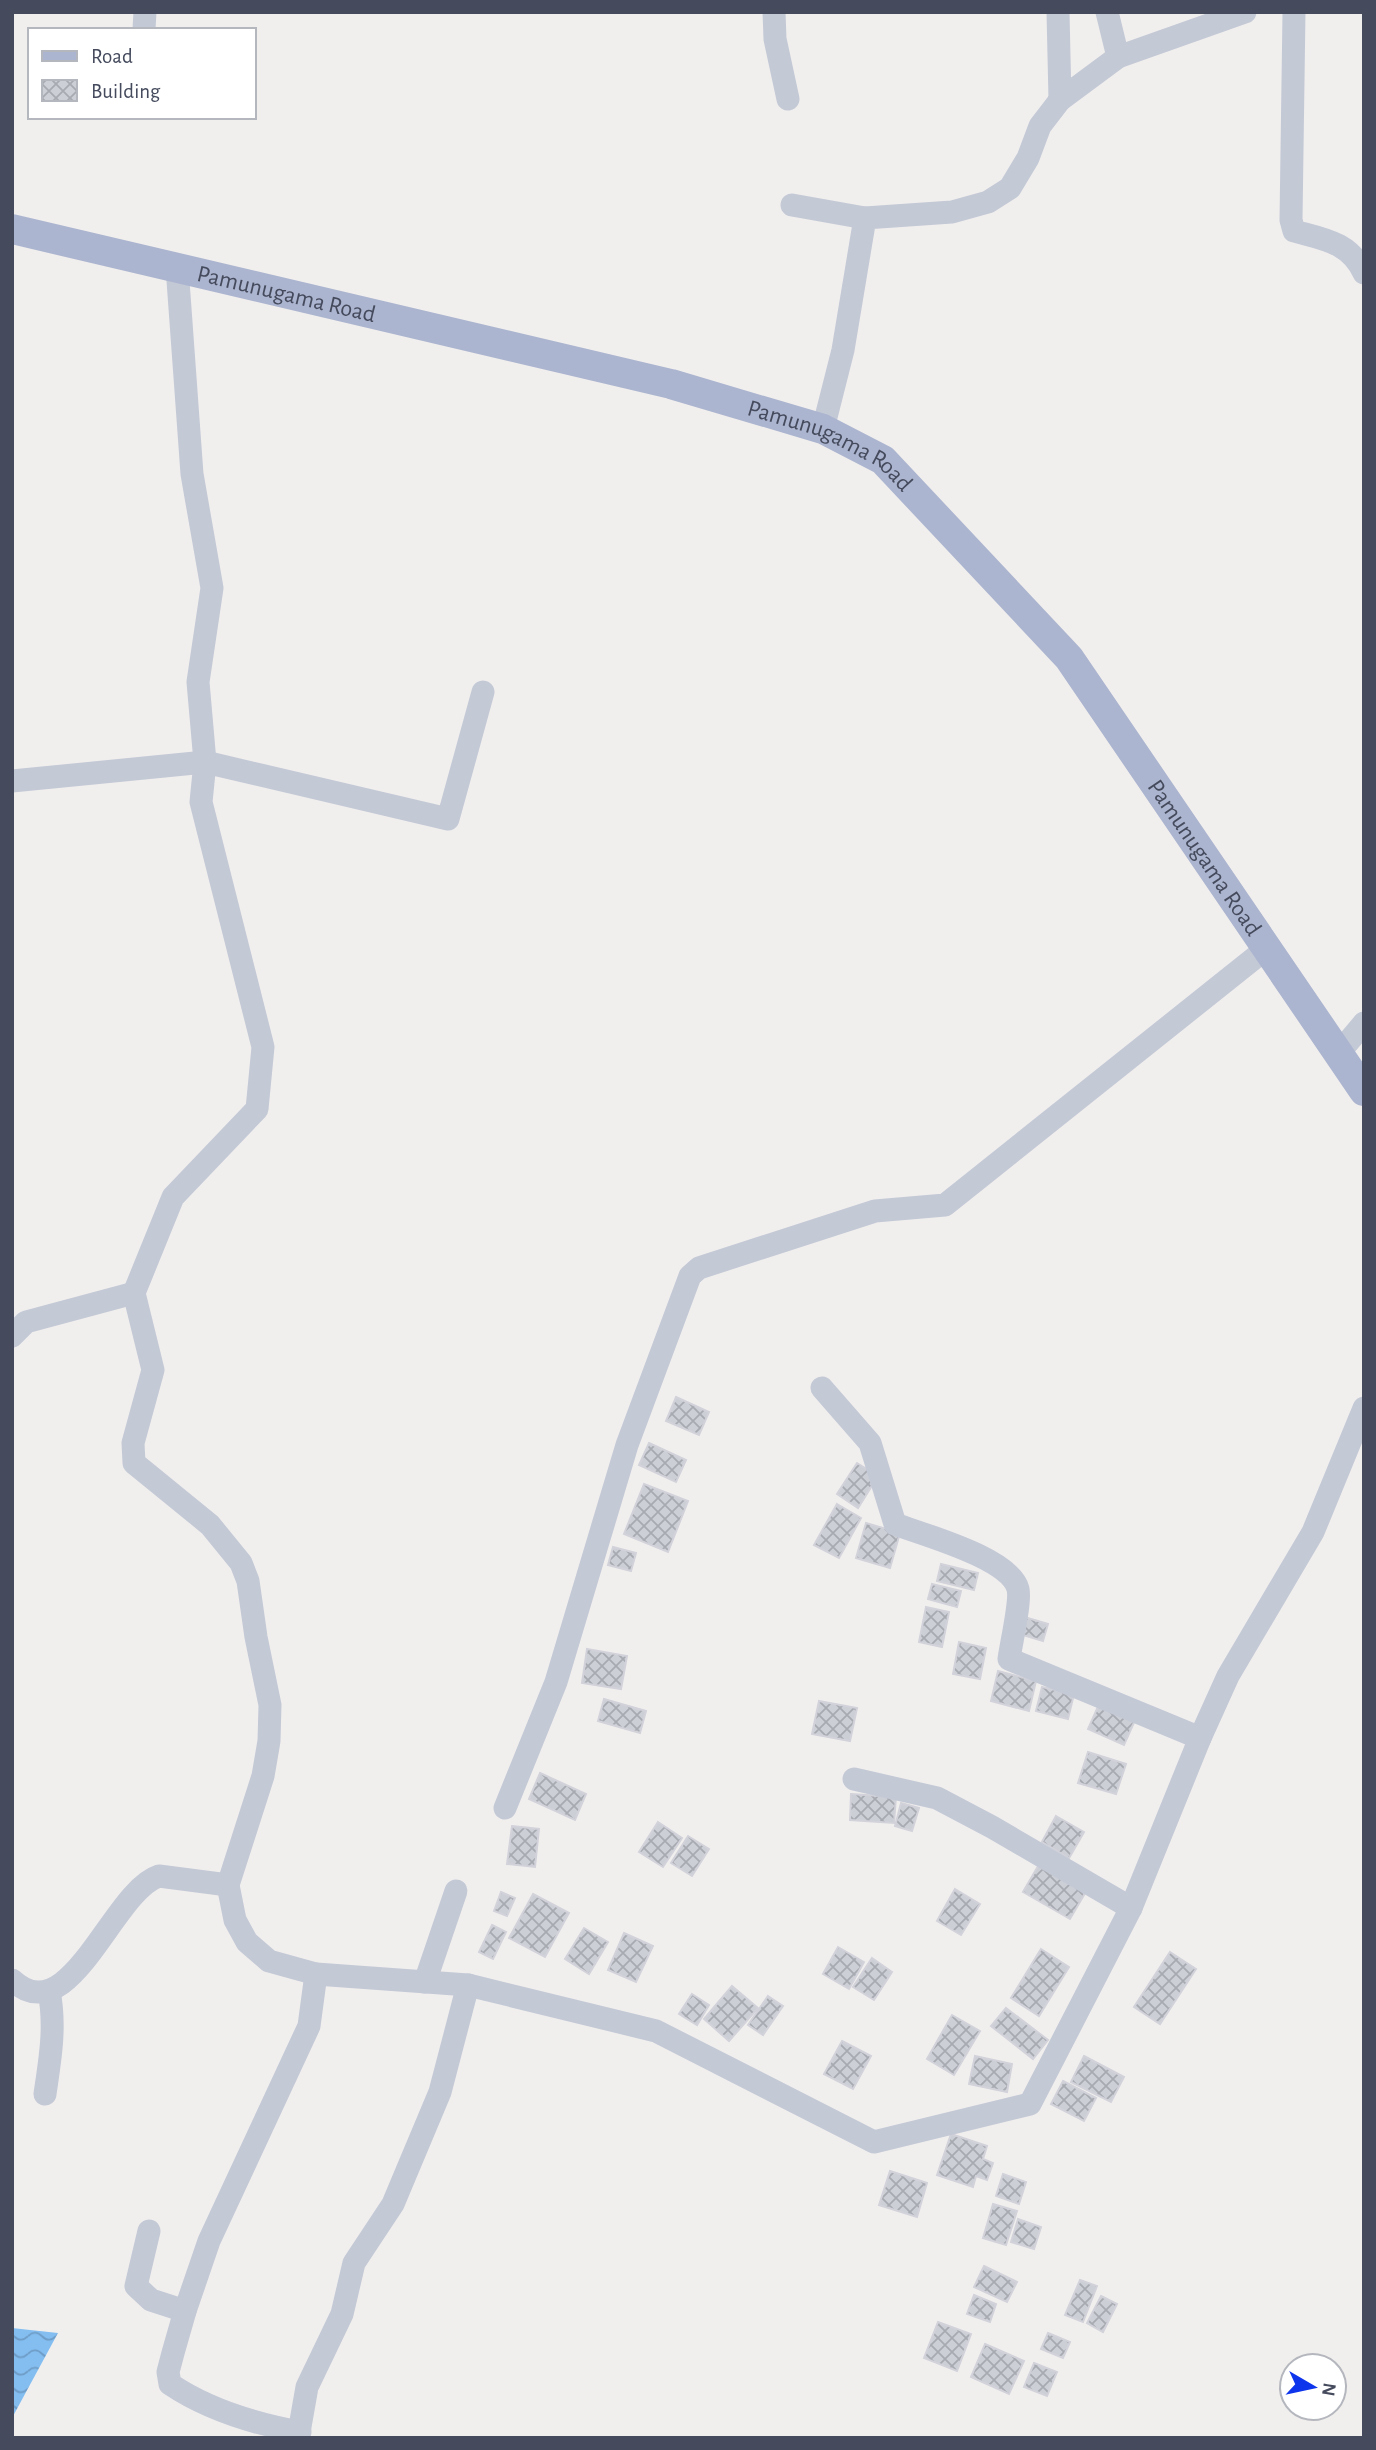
<svg xmlns="http://www.w3.org/2000/svg" width="1376" height="2450" font-family="'Alegreya Sans',sans-serif">
  <defs>
    <pattern id="water-waves" width="16" height="10" patternUnits="userSpaceOnUse" patternTransform="scale(1.75)"><rect width="16" height="10" fill="#84bef1"/><path d="M0 5q4-4 8 0t8 0" fill="none" stroke="#6e9cc6"/></pattern>
    <pattern id="building-cross-hatch" width="8" height="8" patternUnits="userSpaceOnUse" patternTransform="scale(1.75)"><rect width="8" height="8" fill="#cdcfd6"/><path d="M0 0l8 8M0 8l8-8" fill="none" stroke="#a8aab1"/></pattern>
  </defs>
  <rect width="100%" height="100%" fill="#f1efee"/>
  <path fill="url(#water-waves)" d="M12,2328L58,2333L12,2418Z"/>
  <g fill="url(#building-cross-hatch)" stroke="#d2d2da" stroke-width="2">
    <path d="M676,1397L709,1412L699,1435L666,1421Z"/>
    <path d="M649,1443L686,1460L676,1482L639,1465Z"/>
    <path d="M857,1463L878,1476L858,1508L837,1494Z"/>
    <path d="M644,1484L688,1501L668,1552L624,1534Z"/>
    <path d="M837,1504L861,1518L839,1558L814,1545Z"/>
    <path d="M866,1523L900,1533L890,1568L856,1558Z"/>
    <path d="M613,1547L636,1553L631,1571L608,1565Z"/>
    <path d="M941,1564L978,1573L974,1590L937,1581Z"/>
    <path d="M932,1584L961,1591L957,1607L928,1599Z"/>
    <path d="M926,1607L949,1612L942,1647L919,1642Z"/>
    <path d="M1021,1616L1048,1624L1043,1641L1016,1633Z"/>
    <path d="M959,1642L986,1648L980,1679L953,1674Z"/>
    <path d="M587,1649L627,1656L621,1689L582,1683Z"/>
    <path d="M998,1671L1036,1681L1029,1711L991,1701Z"/>
    <path d="M1042,1687L1074,1694L1068,1719L1036,1711Z"/>
    <path d="M604,1699L646,1711L640,1733L598,1721Z"/>
    <path d="M819,1701L857,1708L850,1741L812,1734Z"/>
    <path d="M1100,1702L1136,1718L1124,1745L1088,1729Z"/>
    <path d="M1088,1752L1126,1764L1116,1794L1078,1783Z"/>
    <path d="M540,1773L586,1794L575,1820L529,1799Z"/>
    <path d="M851,1794L896,1797L894,1823L850,1820Z"/>
    <path d="M901,1803L919,1808L912,1831L895,1826Z"/>
    <path d="M1056,1816L1084,1832L1069,1858L1042,1842Z"/>
    <path d="M658,1822L682,1838L663,1867L639,1852Z"/>
    <path d="M512,1826L539,1829L535,1867L507,1864Z"/>
    <path d="M688,1836L709,1849L692,1876L671,1863Z"/>
    <path d="M1041,1861L1088,1888L1070,1919L1023,1892Z"/>
    <path d="M955,1889L980,1904L961,1935L937,1921Z"/>
    <path d="M501,1892L515,1898L507,1916L494,1911Z"/>
    <path d="M533,1894L569,1913L545,1957L509,1938Z"/>
    <path d="M492,1925L506,1932L493,1959L479,1952Z"/>
    <path d="M584,1928L608,1942L589,1974L565,1959Z"/>
    <path d="M624,1933L653,1946L636,1982L608,1970Z"/>
    <path d="M838,1947L864,1962L849,1989L823,1974Z"/>
    <path d="M1041,1949L1069,1967L1039,2016L1011,1998Z"/>
    <path d="M1170,1952L1196,1969L1160,2024L1134,2007Z"/>
    <path d="M872,1958L892,1972L874,2000L853,1987Z"/>
    <path d="M732,1986L758,2008L729,2041L704,2019Z"/>
    <path d="M692,1994L709,2005L697,2025L679,2014Z"/>
    <path d="M768,1996L783,2006L763,2035L748,2025Z"/>
    <path d="M1006,2008L1048,2040L1033,2059L991,2026Z"/>
    <path d="M952,2015L980,2031L954,2075L927,2059Z"/>
    <path d="M842,2041L871,2056L853,2089L824,2074Z"/>
    <path d="M975,2056L1012,2064L1007,2092L969,2084Z"/>
    <path d="M1084,2056L1124,2077L1111,2102L1071,2082Z"/>
    <path d="M1063,2081L1096,2098L1084,2121L1051,2104Z"/>
    <path d="M951,2134L987,2146L983,2159L993,2163L987,2180L976,2176L973,2187L937,2175Z"/>
    <path d="M890,2171L927,2183L917,2217L879,2205Z"/>
    <path d="M1003,2174L1026,2182L1019,2204L996,2196Z"/>
    <path d="M993,2204L1017,2211L1006,2245L983,2238Z"/>
    <path d="M1018,2219L1041,2227L1034,2249L1011,2242Z"/>
    <path d="M984,2266L1017,2282L1007,2302L974,2287Z"/>
    <path d="M1080,2280L1097,2286L1083,2322L1065,2315Z"/>
    <path d="M974,2295L996,2304L990,2322L967,2314Z"/>
    <path d="M1101,2296L1117,2304L1103,2332L1087,2323Z"/>
    <path d="M938,2322L971,2334L957,2371L924,2358Z"/>
    <path d="M1048,2333L1070,2342L1063,2358L1041,2349Z"/>
    <path d="M985,2344L1024,2361L1009,2394L971,2377Z"/>
    <path d="M1034,2363L1057,2372L1047,2396L1024,2387Z"/>
  </g>
  <g fill="none" stroke-linecap="round" stroke-linejoin="round">
    <g stroke="#c4c9d6" stroke-width="23">
      <path d="M774,12L775,39L788,99"/>
      <path d="M1058,12L1060,100"/>
      <path d="M1107,12L1118,57"/>
      <path d="M1294,12L1291,220L1294,231C1323,239 1350,242 1364,273"/>
      <path d="M144,29L145,12"/>
      <path d="M792,205L865,218"/>
      <path d="M177,267L192,474L212,588L198,682L205,762L201,802L263,1047L257,1109L173,1197L134,1293L153,1370L133,1443L134,1463L210,1525L241,1563L248,1581L256,1637L270,1705L269,1741L263,1776L228,1885L235,1920L247,1942L269,1961L316,1974L468,1985L656,2031L874,2142L1030,2104L1131,1908L1200,1738L1228,1676L1313,1532L1364,1408"/>
      <path d="M823,429L843,350L865,218L952,212L988,202L1010,188L1028,158L1040,126L1060,100L1118,57L1245,12"/>
      <path d="M12,781L205,762L448,819L483,692"/>
      <path d="M1338,1054L1364,1023"/>
      <path d="M12,1336L26,1322L134,1293"/>
      <path d="M822,1388L870,1443L895,1524C924,1535 1010,1558 1018,1589C1021,1601 1011,1644 1009,1659L1200,1738"/>
      <path d="M854,1779L937,1798L992,1827L1131,1908"/>
      <path d="M505,1808L556,1682L627,1445L690,1276L699,1268L875,1211L945,1205L1267,948"/>
      <path d="M12,1980C70,2034 112,1891 159,1876L228,1885"/>
      <path d="M425,1982L456,1891"/>
      <path d="M45,2094C50,2059 56,2027 49,1991"/>
      <path d="M149,2231L136,2286L151,2300L185,2311"/>
      <path d="M300,2432C256,2424 207,2409 170,2384L168,2372L173,2353L185,2311L209,2241L309,2026L316,1974"/>
      <path d="M298,2438L307,2387L342,2314L354,2263L393,2204L440,2092L468,1985"/>
    </g>
    <path stroke="#acb5cf" stroke-width="30" id="s1" d="M12,229L671,384L823,429L883,460L1069,658L1364,1091"/>
  </g>
  <g text-anchor="middle" stroke-width="5" stroke-linejoin="round" paint-order="stroke">
    <g font-size="24" fill="#454b5d" stroke="#fff">
      <text dy="8" stroke="none"><textPath href="#s1" startOffset="282">Pamunugama Road</textPath></text>
      <text dy="8" stroke="none"><textPath href="#s1" startOffset="849">Pamunugama Road</textPath></text>
      <text dy="8" stroke="none"><textPath href="#s1" startOffset="1416">Pamunugama Road</textPath></text>
    </g>
  </g>
  <rect width="1376" height="2450" fill="none" stroke="#454b5d" stroke-width="28"/>
  <rect x="28" y="28" width="228" height="91" fill="#ffffff" stroke="#b5b7be" stroke-width="2"/>
  <rect x="42" y="51" width="35" height="10" fill="#acb5cf" stroke="#b5b7be" stroke-width="2"/>
  <text x="91" y="63" font-size="21" fill="#454b5d">Road</text>
  <rect x="42" y="80" width="35" height="21" fill="url(#building-cross-hatch)" stroke="#b5b7be" stroke-width="2"/>
  <text x="91" y="98" font-size="21" fill="#454b5d">Building</text>
  <g transform="translate(1313 2387) rotate(99)"><circle r="33" fill="#ffffff" stroke="#b5b7be" stroke-width="2"/>
  <path d="M0-5L12 26L0 18L-12 26Z" fill="#0e35eb"/>
  <text y="-10" font-size="19" font-weight="bold" text-anchor="middle" fill="#454b5d">N</text>
  </g>
</svg>
